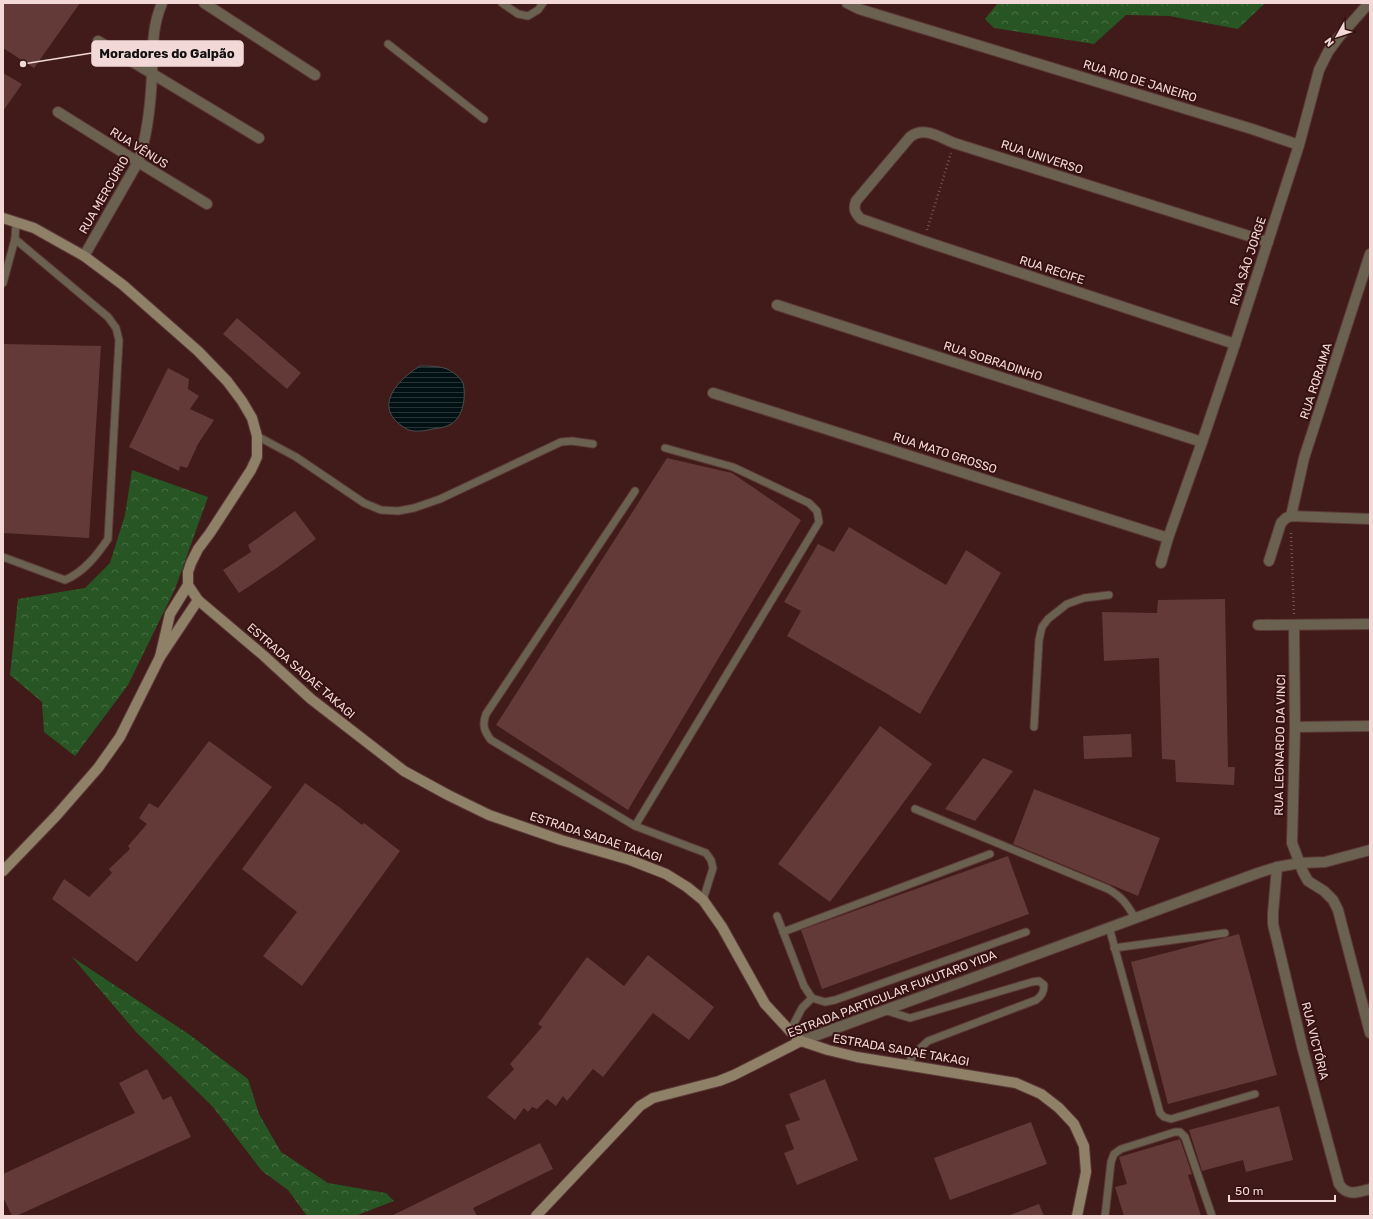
<svg xmlns="http://www.w3.org/2000/svg" width="1373" height="1219" font-family="Rubik,sans-serif">
  <defs>
    <pattern id="forest-crowns" width="20" height="18" patternUnits="userSpaceOnUse"><rect width="20" height="18" fill="#275624"/><path d="M2 6a3 3 0 1 1 6 0M12 15a3 3 0 1 1 6 0" fill="none" stroke="#476e43"/></pattern>
    <pattern id="water-rules" width="6" height="5" patternUnits="userSpaceOnUse"><rect width="6" height="5" fill="#021214"/><path d="M0 2.5h6" fill="none" stroke="#273435"/></pattern>
  </defs>
  <rect width="100%" height="100%" fill="#401b1a"/>
  <g fill="url(#forest-crowns)">
    <path d="M998,3H1265L1238,29L1169,16L1126,15L1094,44L994,28L985,19Z"/>
    <path d="M132,470L208,497L175,589L128,685L75,756L44,732L42,702L10,675L18,599L85,588L110,563L125,515Z"/>
    <path d="M72,957L190,1035L248,1079L259,1114L281,1152L328,1183L386,1193L394,1201L355,1216H307L288,1190L262,1171L213,1107L136,1032Z"/>
  </g>
  <path fill="url(#water-rules)" stroke="#4a4d4e" d="M420,366C428,366 439,366 447,369C452,371 461,378 463,383C466,394 464,413 455,421C449,427 440,428 432,429C425,431 412,433 405,428C372,408 396,381 420,366Z"/>
  <g fill="#633a38">
    <path d="M3,3H80L34,68L3,48Z"/>
    <path d="M3,73L22,84L3,111Z"/>
    <path d="M237,318L301,373L287,389L223,334Z"/>
    <path d="M3,344L101,346L89,538L3,533Z"/>
    <path d="M168,368L189,379L188,389L199,396L190,409L214,420L198,444L187,468L180,466L179,471L129,447Z"/>
    <path d="M667,458L732,473L801,520L628,810L496,725Z"/>
    <path d="M295,511L316,539L278,567L239,593L223,570L251,552L248,545Z"/>
    <path d="M849,527L946,585L966,550L1001,573L920,714L884,692L787,636L801,611L784,602L818,544L834,552Z"/>
    <path d="M1225,599L1228,767H1235L1234,785L1176,782L1175,760L1162,759L1159,658L1104,661L1102,612L1157,613L1158,600Z"/>
    <path d="M880,726L932,764L830,902L778,864Z"/>
    <path d="M1131,734L1132,757L1084,759L1083,736Z"/>
    <path d="M209,741L272,787L137,962L52,899L64,879L89,897L112,873L109,869L130,849L128,846L147,824L139,818L149,803L158,808Z"/>
    <path d="M983,758L1013,771L975,821L945,809Z"/>
    <path d="M305,783L339,807L362,825L364,823L400,851L302,986L263,956L297,912L242,869Z"/>
    <path d="M1034,789L1160,838L1138,896L1013,844Z"/>
    <path d="M1008,856L1029,914L822,989L801,930Z"/>
    <path d="M1239,934L1277,1075L1168,1104L1131,962Z"/>
    <path d="M648,955L714,1007L689,1040L653,1013L603,1077L593,1069L567,1101L563,1096L556,1106L547,1099L537,1109L532,1107L528,1112L524,1108L515,1120L487,1097L514,1069L510,1064L542,1027L538,1024L587,957L624,986Z"/>
    <path d="M147,1069L163,1100L171,1096L191,1137L16,1216H12L3,1197V1174L135,1113L119,1083Z"/>
    <path d="M825,1079L858,1160L797,1185L784,1153L794,1149L785,1125L800,1120L789,1094Z"/>
    <path d="M1279,1106L1293,1160L1246,1172L1243,1160L1202,1171L1189,1130Z"/>
    <path d="M1031,1122L1047,1164L950,1200L934,1158Z"/>
    <path d="M1180,1139L1192,1174L1188,1175L1201,1216H1124L1115,1187L1127,1184L1119,1157Z"/>
    <path d="M540,1143L553,1169L473,1208L477,1216H391Z"/>
    <path d="M1039,1204L1044,1216H1010V1215Z"/>
  </g>
  <g fill="none" stroke-linecap="round" stroke-linejoin="round">
    <g stroke="#5c3938" stroke-width="9">
      <g id="lane">
        <path d="M502,3L518,14L528,16L538,10L543,3"/>
        <path d="M388,44L484,119"/>
        <path d="M3,283L15,239L16,222"/>
        <path d="M257,436L296,457L364,503L381,510L398,511L414,508L440,499L561,442L572,441L593,444"/>
        <path d="M665,448L733,467L809,503L817,511L819,522L635,826L706,853L711,860L713,868L703,900"/>
        <path d="M635,491L486,714C482,725 484,731 491,740L635,826"/>
        <path d="M3,557L65,580C84,572 97,555 108,539L119,340L116,328L108,317L15,239"/>
        <path d="M1034,727L1039,640L1042,627L1048,619L1067,604L1084,598L1109,595"/>
        <path d="M915,809L1108,889C1122,897 1127,904 1135,918"/>
        <path d="M777,916L804,986L812,998L825,1002L835,1000L1026,932"/>
        <path d="M1109,927L1160,1113L1164,1117L1171,1119L1255,1094"/>
        <path d="M783,932L990,854"/>
        <path d="M1114,948L1225,933"/>
        <path d="M884,1010L910,1018L1032,982L1039,981L1044,985C1044,992 1042,996 1036,1000L928,1041L916,1052L907,1065"/>
        <path d="M790,1031L802,1008L812,998"/>
        <path d="M1105,1216L1111,1162L1114,1154L1121,1149L1175,1132H1180L1185,1137L1212,1216"/>
      </g>
    </g>
    <g stroke="#5c3938" stroke-width="12">
      <g id="street">
        <path d="M204,3L315,75"/>
        <path d="M847,3L859,9L1252,129L1299,145"/>
        <path d="M98,41L259,138"/>
        <path d="M58,112L138,162L207,204"/>
        <path d="M84,256L138,162C148,134 151,102 152,72C153,47 152,27 162,3"/>
        <path d="M777,305L1202,442"/>
        <path d="M1235,344L924,241L861,219C855,213 853,209 856,201L910,137C924,126 939,137 954,143L1268,242"/>
        <path d="M713,393C865,440 1016,491 1168,538"/>
        <path d="M1291,516L1304,458L1370,254"/>
        <path d="M1269,561L1281,523L1286,518L1291,516L1370,519"/>
        <path d="M1161,563L1168,538L1202,442L1235,344L1299,145L1319,70L1328,52L1339,37L1369,3"/>
        <path d="M1258,625L1370,624"/>
        <path d="M1294,626L1295,727L1292,843L1303,872L1308,881L1324,891L1333,900L1338,910L1370,1033"/>
        <path d="M1295,727L1370,726"/>
        <path d="M1277,867L1273,913V924L1303,1050L1339,1184C1347,1197 1358,1192 1370,1189"/>
        <path d="M801,1041L1258,873L1277,867L1300,863L1325,862L1370,850"/>
      </g>
    </g>
    <g stroke="#5c3938" stroke-width="12">
      <g id="secondary">
        <path d="M3,218L34,228L84,256L123,285L198,351L227,381L242,401L252,418L257,436V457L251,470L210,533L198,549L191,563L188,572V585L170,614L160,657"/>
        <path d="M188,585L198,600L263,655L311,699L404,771L448,795L489,815L561,840L630,860L666,874L687,887L703,900L722,927L765,1004L790,1031L801,1041L828,1050L857,1057L1016,1083L1041,1094L1059,1108L1074,1124L1084,1146L1086,1172L1077,1216"/>
        <path d="M3,871L56,816L98,768L120,737L160,657L198,600"/>
        <path d="M536,1216L640,1106L653,1098L719,1081L734,1075L801,1041"/>
      </g>
    </g>
    <g stroke="#755452" stroke-width="2.5" stroke-dasharray="1 3" stroke-linecap="butt">
      <path d="M927,230L951,153"/>
      <path d="M1291,533L1294,614"/>
    </g>
    <use href="#lane" stroke="#6a6151" stroke-width="7"/>
    <use href="#street" stroke="#6a6151" stroke-width="10"/>
    <use href="#secondary" stroke="#8f8167" stroke-width="10"/>
  </g>
  <g text-anchor="middle" stroke-width="4" stroke-linejoin="round" paint-order="stroke">
    <g font-size="12" fill="#f2d8d6" stroke="#351111">
      <text transform="translate(1140 81) rotate(17)" y="4">RUA RIO DE JANEIRO</text>
      <text transform="translate(139 148) rotate(32)" y="4">RUA VÊNUS</text>
      <text transform="translate(1042 157) rotate(18)" y="4">RUA UNIVERSO</text>
      <text transform="translate(104 195) rotate(-60)" y="4">RUA MERCÚRIO</text>
      <text transform="translate(1248 261) rotate(-72)" y="4">RUA SÃO JORGE</text>
      <text transform="translate(1052 270) rotate(18)" y="4">RUA RECIFE</text>
      <text transform="translate(993 361) rotate(18)" y="4">RUA SOBRADINHO</text>
      <text transform="translate(1316 381) rotate(-72)" y="4">RUA RORAIMA</text>
      <text transform="translate(945 453) rotate(18)" y="4">RUA MATO GROSSO</text>
      <text transform="translate(301 671) rotate(41)" y="4">ESTRADA SADAE TAKAGI</text>
      <text transform="translate(1280 745) rotate(-89)" y="4">RUA LEONARDO DA VINCI</text>
      <text transform="translate(596 837) rotate(18)" y="4">ESTRADA SADAE TAKAGI</text>
      <text transform="translate(892 994) rotate(-21)" y="4">ESTRADA PARTICULAR FUKUTARO YIDA</text>
      <text transform="translate(1315 1041) rotate(76)" y="4">RUA VICTÓRIA</text>
      <text transform="translate(901 1050) rotate(10)" y="4">ESTRADA SADAE TAKAGI</text>
    </g>
  </g>
  <path fill="none" stroke="#f2d8d6" stroke-width="1.5" d="M23 64L92 53"/>
  <circle fill="#f2d8d6" stroke="#351111" stroke-width="1.5" cx="23" cy="64" r="4"/>
  <rect fill="#f2d8d6" stroke="#f2d8d6" stroke-width="1.5" x="92" y="41" width="151" height="25" rx="4"/>
  <g font-size="13" text-anchor="middle" font-weight="bold" fill="#111">
    <text x="167" y="58">Moradores do Galpão</text>
  </g>
  <rect width="1373" height="1219" fill="none" stroke="#f2d8d6" stroke-width="8"/>
  <g transform="translate(1337 36) rotate(231)" stroke="#351111" stroke-width="3" paint-order="stroke">
  <path d="M0-3L7 15L0 10L-7 15Z" fill="#f2d8d6"/>
  <text y="-6" font-size="11" font-weight="bold" text-anchor="middle" fill="#f2d8d6">N</text>
  </g>
  <path d="M1229 1195v6h106v-6" fill="none" stroke="#f2d8d6" stroke-width="2"/>
  <text x="1235" y="1195" font-size="12" fill="#f2d8d6" stroke="#351111" stroke-width="3" paint-order="stroke">50 m</text>
</svg>
